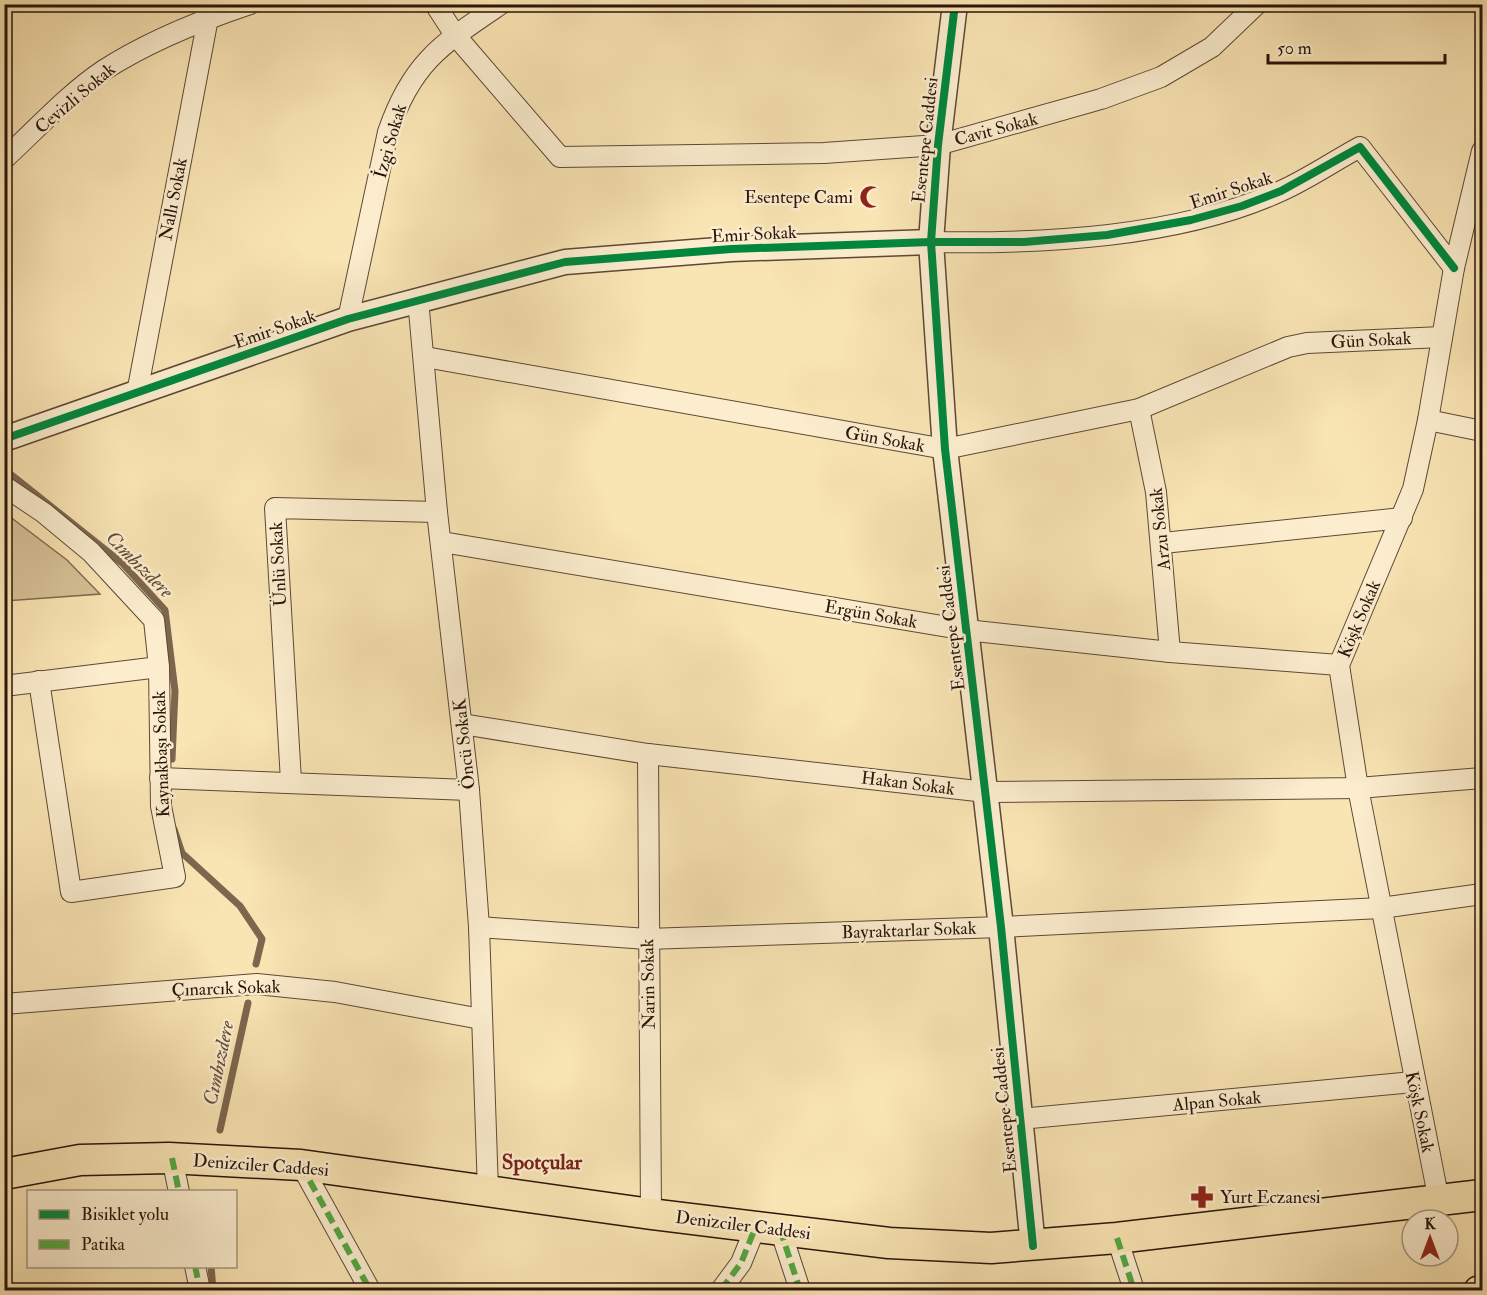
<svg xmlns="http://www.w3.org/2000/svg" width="1487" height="1295" font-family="'IM FELL Double Pica',serif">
  <rect width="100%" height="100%" fill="#f9e4b3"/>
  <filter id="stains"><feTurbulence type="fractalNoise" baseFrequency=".00333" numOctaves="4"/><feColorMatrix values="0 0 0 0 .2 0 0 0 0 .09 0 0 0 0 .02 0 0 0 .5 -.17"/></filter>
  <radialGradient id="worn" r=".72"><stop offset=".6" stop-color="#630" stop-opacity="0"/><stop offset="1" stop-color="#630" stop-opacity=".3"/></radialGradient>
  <path fill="#d6c196" stroke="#806a50" stroke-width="1.5" d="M5,513L67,560L100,594L5,601Z"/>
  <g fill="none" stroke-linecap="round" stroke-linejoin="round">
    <g stroke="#7c664e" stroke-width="7">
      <path d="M4,469L122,563L165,610L175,691L172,759"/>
      <path d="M174,829L182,853L240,906L262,939L256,964"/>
      <path d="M220,1130L248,1003"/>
      <path d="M211,1266L213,1290"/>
    </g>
    <g stroke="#5e4835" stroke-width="22">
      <g id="minor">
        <path d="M435,4L455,35L560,157L824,153L938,145L1101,99L1161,77L1212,47L1257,4"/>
        <path d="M4,159C36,130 68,94 104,70C149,41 199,21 250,4"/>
        <path d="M931,242C1041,244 1179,238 1281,191C1308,179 1334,161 1360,147L1454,268"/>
        <path d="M418,299L437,512L469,790L479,927L488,1191"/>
        <path d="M348,319L388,132C412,62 442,44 501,4"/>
        <path d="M425,357L945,449L1139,409L1288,347L1307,343L1442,337"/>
        <path d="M137,393L208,18L203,4"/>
        <path d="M1139,409L1156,492L1170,652"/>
        <path d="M1428,420L1482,431"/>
        <path d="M4,486L44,513L91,552L154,620L159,667L161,806L175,877L71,892L39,681"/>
        <path d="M442,542L966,630L1170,652L1339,665"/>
        <path d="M1163,543L1402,518"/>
        <path d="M4,686L159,667"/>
        <path d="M462,724L648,754L986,792L1358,788L1482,778"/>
        <path d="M648,754L651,1214"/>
        <path d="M160,778L469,790"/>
        <path d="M291,781L275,508L437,512"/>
        <path d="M479,927L647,939L1001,927L1381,908L1482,894"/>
        <path d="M4,1004L257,984L335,992L481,1019"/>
        <path d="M1020,1119L1413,1082"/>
        <path d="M172,1158L179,1192"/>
        <path d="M301,1165L370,1290"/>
        <path d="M1439,1201L1358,788L1339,665L1413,489L1428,420L1454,268L1482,151"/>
        <path d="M780,1229L800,1290"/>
        <path d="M1117,1238L1134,1290"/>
        <path d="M195,1266L200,1290"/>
        <path d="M721,1290L741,1263L756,1226"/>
      </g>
    </g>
    <g stroke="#5e4835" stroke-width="27">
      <g id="tertiary">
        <path d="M955,4L938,145L931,242L945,449L1001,927L1033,1246"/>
        <path d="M4,439L348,319L565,262L731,249L931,242"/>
      </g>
    </g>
    <g stroke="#2a140b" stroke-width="30">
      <path id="secondary" d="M1478,1290L1482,1289"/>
    </g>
    <g stroke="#2a140b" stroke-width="33">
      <path id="primary" d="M4,1174L80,1160L169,1158L301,1165L651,1214L889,1243L991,1248L1117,1238L1482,1195"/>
    </g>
    <use href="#minor" stroke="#fbedce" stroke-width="20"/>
    <use href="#tertiary" stroke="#fbedce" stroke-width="24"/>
    <use href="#secondary" stroke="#fbedce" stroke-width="27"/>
    <use href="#primary" stroke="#f9e4b3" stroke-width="30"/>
    <g stroke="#53a841" stroke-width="6" stroke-dasharray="12 6" stroke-linecap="butt">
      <path d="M172,1158L179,1192"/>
      <path d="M301,1165L370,1290"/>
      <path d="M780,1229L800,1290"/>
      <path d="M1117,1238L1134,1290"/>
      <path d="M195,1266L200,1290"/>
      <path d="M721,1290L741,1263L756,1226"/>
    </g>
    <g stroke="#fbedce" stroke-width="11">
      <g id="cycleway">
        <path d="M955,4L938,145L931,242L945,449L1001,927L1033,1246"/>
        <path d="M4,439L348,319L565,262L731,249L931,242H1024L1107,235L1191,220L1242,206L1281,191L1360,147L1454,268"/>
      </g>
    </g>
    <use href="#cycleway" stroke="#00873e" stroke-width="8"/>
  </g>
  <defs>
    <g id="mosque-bare" transform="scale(1.8)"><path d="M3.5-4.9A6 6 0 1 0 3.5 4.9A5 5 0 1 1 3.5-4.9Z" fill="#8f2418" stroke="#fbedce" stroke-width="2.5" paint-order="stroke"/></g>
    <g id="pharmacy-bare" transform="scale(1.8)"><path d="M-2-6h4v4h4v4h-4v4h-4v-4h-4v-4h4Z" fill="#8f2418" stroke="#fbedce" stroke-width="2.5" paint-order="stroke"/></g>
  </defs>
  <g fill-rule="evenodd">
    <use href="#mosque-bare" x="871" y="197"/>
    <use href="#pharmacy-bare" x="1202" y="1197"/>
  </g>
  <g text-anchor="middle" stroke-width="5" stroke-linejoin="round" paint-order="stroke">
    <g font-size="18" fill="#2a140b" stroke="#fbedce">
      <text transform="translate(75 98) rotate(-40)" y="6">Cevizli Sokak</text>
      <text transform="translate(996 129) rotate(-15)" y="6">Cavit Sokak</text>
      <text transform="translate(925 140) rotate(-84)" y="6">Esentepe Caddesi</text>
      <text transform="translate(390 141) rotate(-74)" y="6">İzgi Sokak</text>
      <text transform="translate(1231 190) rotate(-18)" y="6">Emir Sokak</text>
      <text transform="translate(173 199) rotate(-79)" y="6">Nallı Sokak</text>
      <text transform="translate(754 234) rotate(-3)" y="6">Emir Sokak</text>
      <text transform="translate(275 329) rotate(-19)" y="6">Emir Sokak</text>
      <text transform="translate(1371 340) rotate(-3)" y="6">Gün Sokak</text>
      <text transform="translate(885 439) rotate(10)" y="6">Gün Sokak</text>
      <text transform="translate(1160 529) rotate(-96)" y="6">Arzu Sokak</text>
      <text transform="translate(278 564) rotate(-93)" y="6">Ünlü Sokak</text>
      <text transform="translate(871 614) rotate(10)" y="6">Ergün Sokak</text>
      <text transform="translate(1359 619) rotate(-67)" y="6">Köşk Sokak</text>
      <text transform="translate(951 628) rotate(-97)" y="6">Esentepe Caddesi</text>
      <text transform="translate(464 744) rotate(-96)" y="6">Öncü SokaK</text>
      <text transform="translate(161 754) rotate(-92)" y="6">Kaynakbaşı Sokak</text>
      <text transform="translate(908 783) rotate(7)" y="6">Hakan Sokak</text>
      <text transform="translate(909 930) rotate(-2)" y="6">Bayraktarlar Sokak</text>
      <text transform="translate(648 984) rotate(-91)" y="6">Narin Sokak</text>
      <text transform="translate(226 988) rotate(-2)" y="6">Çınarcık Sokak</text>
      <text transform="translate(1217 1101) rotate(-5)" y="6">Alpan Sokak</text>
      <text transform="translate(1004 1110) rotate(-96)" y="6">Esentepe Caddesi</text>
      <text transform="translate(1420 1112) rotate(78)" y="6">Köşk Sokak</text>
      <text transform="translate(261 1165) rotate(4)" y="6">Denizciler Caddesi</text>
      <text transform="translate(743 1225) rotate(7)" y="6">Denizciler Caddesi</text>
    </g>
    <g font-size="18" fill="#2a140b" stroke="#fbedce" text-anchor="end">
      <text x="853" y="203">Esentepe Cami</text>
      <text x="1220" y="1203" text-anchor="start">Yurt Eczanesi</text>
    </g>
    <g font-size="20" font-style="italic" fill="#614b37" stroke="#fbedce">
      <text transform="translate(140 564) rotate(45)" y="7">Cımbızdere</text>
      <text transform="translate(218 1063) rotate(-78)" y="7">Cımbızdere</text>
    </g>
    <g font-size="21" font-weight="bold" fill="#7a1f14" stroke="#fbedce">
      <text x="542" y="1169">Spotçular</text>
    </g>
  </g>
  <rect width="1487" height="1295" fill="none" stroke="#f9e4b3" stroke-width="24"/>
  <rect x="6" y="6" width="1475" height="1283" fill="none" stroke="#2a140b" stroke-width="3"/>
  <rect x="12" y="12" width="1463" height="1271" fill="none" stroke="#2a140b" stroke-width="1.5"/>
  <rect x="27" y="1190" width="210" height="78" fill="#fbedce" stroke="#a79680" stroke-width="1.5"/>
  <rect x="39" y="1210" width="30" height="9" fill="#00873e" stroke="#a79680" stroke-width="1.5"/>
  <text x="81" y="1220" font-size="18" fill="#2a140b">Bisiklet yolu</text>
  <rect x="39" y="1240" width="30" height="9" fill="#53a841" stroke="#a79680" stroke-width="1.5"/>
  <text x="81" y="1250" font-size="18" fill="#2a140b">Patika</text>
  <g transform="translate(1430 1238)"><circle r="28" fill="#fbedce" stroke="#a79680" stroke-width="1.5"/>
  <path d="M0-4.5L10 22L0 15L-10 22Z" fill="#8f2418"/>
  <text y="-9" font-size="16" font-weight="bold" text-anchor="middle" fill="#2a140b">K</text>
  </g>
  <path d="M1268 54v9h177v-9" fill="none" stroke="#2a140b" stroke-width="3"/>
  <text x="1277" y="54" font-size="18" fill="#2a140b" stroke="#fbedce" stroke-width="4.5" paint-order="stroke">50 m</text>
  <rect width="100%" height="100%" filter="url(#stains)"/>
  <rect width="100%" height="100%" fill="url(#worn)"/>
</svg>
